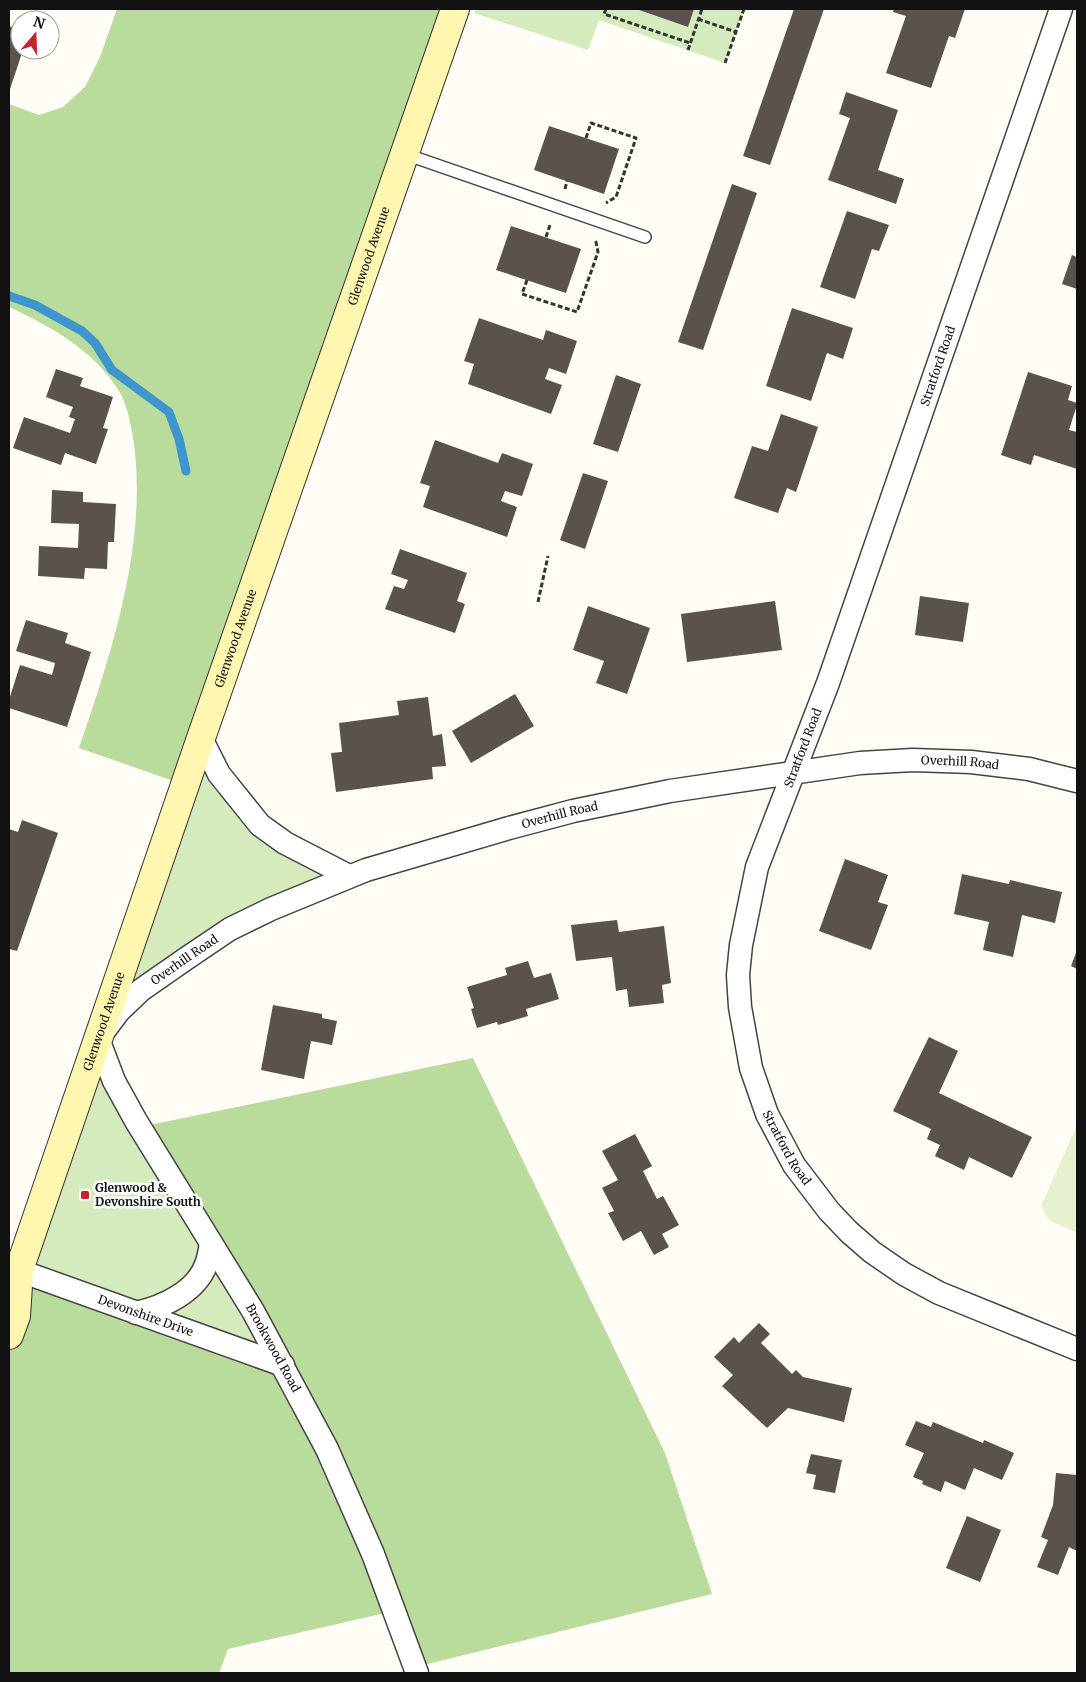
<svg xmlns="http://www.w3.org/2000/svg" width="1086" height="1682" font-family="Merriweather,serif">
  <rect width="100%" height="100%" fill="#fffdf5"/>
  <g fill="#d5ebbd">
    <path d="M476,9H635L687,27L694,9H744L725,63L599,20L588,50L474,13Z"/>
    <path d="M201,738L241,803L349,876L230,929L98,1039L283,1365L9,1267Z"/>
  </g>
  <g fill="#b9dc9c">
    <path d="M117,9H455L185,785L79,748C112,652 149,540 133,437C130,422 127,404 119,391C94,350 50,326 9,307V104L39,115L63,107L85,87L100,57Z"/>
    <path d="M473,1058L665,1453L712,1594L415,1667L394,1611L228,1649L219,1673H9V1267L282,1365L140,1127Z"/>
  </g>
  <path fill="#e6f2cf" d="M1077,1125V1233L1050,1221L1041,1206Z"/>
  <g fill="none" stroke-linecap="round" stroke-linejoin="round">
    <path stroke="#3f96cf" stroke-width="9" d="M9,296L35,305L82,331L95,343L112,370L169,412L179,439L186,471"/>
  </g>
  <g fill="#5a524d">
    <path d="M636,9H694L688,27Z"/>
    <path d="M794,9H824L770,165L743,156Z"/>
    <path d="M894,9H965L955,38L949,36L931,88L886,73L906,16L893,12Z"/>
    <path d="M9,26L20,30V50H23L9,92Z"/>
    <path d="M846,92L898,110L878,170L904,179L896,204L828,180L850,118L839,114Z"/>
    <path d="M549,126L619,149L604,194L534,170Z"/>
    <path d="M732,184L757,193L703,350L678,342Z"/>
    <path d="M847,211L889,225L879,251L872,249L855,299L820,287Z"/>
    <path d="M511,226L581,249L566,293L496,270Z"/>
    <path d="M1072,255L1077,257V289L1062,284Z"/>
    <path d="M792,308L853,328L843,359L827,353L811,401L766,386Z"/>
    <path d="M479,318L543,340L546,330L577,341L566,374L549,368L545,379L562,385L551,414L468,384L474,364L464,361Z"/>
    <path d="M56,369L83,378L80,386L113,397L103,428L108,429L96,464L65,453L61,465L13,448L24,417L70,433L75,419L69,417L73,407L46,397Z"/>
    <path d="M1028,372L1072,386L1068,400L1077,403V405L1069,430L1077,432V469L1034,455L1031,465L1001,455Z"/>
    <path d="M616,375L641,384L618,452L593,444Z"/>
    <path d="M781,414L818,427L796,492L787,488L778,513L734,498L752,446L768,451Z"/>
    <path d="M435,440L498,463L502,453L533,464L522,496L505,491L501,501L517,507L507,537L423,507L430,486L420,483Z"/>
    <path d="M583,473L608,481L585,549L560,540Z"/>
    <path d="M52,490L83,492V502L116,504L114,542H108L107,569L85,568L84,579L38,576L39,546L78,548L79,524L51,523Z"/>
    <path d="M400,549L467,573L457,601L465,604L455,633L385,609L394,586L404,589L408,580L391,574Z"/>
    <path d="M920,596L969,603L963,642L915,635Z"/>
    <path d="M775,601L782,650L687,662L681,614Z"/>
    <path d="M588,606L650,628L627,694L596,683L604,661L573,650Z"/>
    <path d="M26,620L68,633L65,643L91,652L67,727L9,708V700L20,665L52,675L55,663L16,651Z"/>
    <path d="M515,694L534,726L471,763L452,731Z"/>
    <path d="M428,697L433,736L442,734L446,766L432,767L433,779L336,792L331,753L342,752L339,723L399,715L397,701Z"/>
    <path d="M22,820L58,833L17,951L9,949V829L18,832Z"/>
    <path d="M845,859L888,875L878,902L888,905L871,950L819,931Z"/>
    <path d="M962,874L1009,884L1010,880L1062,892L1055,923L1022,915L1013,957L983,950L989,922L954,914Z"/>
    <path d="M617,920L619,932L664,926L671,983L662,985L664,1003L629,1007L627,989L616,991L612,957L576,961L571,925Z"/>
    <path d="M1077,950V969L1071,966Z"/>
    <path d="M528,961L534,978L551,973L559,999L526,1009L528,1016L498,1025L497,1022L477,1028L471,1009L474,1008L467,987L507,975L505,968Z"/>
    <path d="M273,1005L322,1014V1018L337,1021L332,1045L311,1041L304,1079L261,1070Z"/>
    <path d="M929,1037L958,1051L939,1093L1032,1137L1012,1178L969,1157L964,1170L935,1156L940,1145L927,1139L931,1129L893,1111Z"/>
    <path d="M635,1134L652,1166L643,1171L657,1199L663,1196L679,1225L662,1234L669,1247L654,1255L641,1231L623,1241L608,1213L614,1211L602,1188L618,1180L602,1151Z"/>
    <path d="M759,1323L770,1334L761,1343L792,1374L796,1370L803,1377L852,1388L844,1422L788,1408L767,1428L722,1386L733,1375L714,1357L734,1337L739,1343Z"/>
    <path d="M916,1421L931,1427L933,1422L983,1443L984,1440L1014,1453L1002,1480L974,1468L965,1490L945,1481L941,1492L922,1484L923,1481L913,1477L924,1453L905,1445Z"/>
    <path d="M811,1454L842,1460L835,1493L813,1489L816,1475L806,1473Z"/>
    <path d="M1056,1473L1077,1475V1551L1069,1547L1058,1575L1037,1567L1048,1540L1041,1537L1053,1505Z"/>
    <path d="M967,1516L1001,1530L980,1582L946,1568Z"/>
  </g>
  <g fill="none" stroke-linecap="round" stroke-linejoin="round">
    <g stroke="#444" stroke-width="14">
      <path id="lane" d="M405,154L645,237"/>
    </g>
    <g stroke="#444" stroke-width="25">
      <g id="street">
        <path id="s1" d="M1061,9L828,683L757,867L741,945L738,975L740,1007L751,1068L767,1114L794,1165L829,1211L849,1232L872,1252L904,1274L939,1293L1077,1349"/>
        <path d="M201,738L219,774L260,825L285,843L349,876"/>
        <path id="s2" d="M9,1267L283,1365"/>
        <path d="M136,1313C164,1307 198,1291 207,1262C209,1256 210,1249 211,1243"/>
        <path id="s3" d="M417,1673L373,1554L327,1449L253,1311L136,1121L114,1081L98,1039L119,1011L141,990L187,958L230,929L271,909L366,870L509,828L573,811L670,791L860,763L913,760L971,762L1029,769L1077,781"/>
      </g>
    </g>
    <g stroke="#333" stroke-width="30">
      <g id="secondary">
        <path id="s4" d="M9,1335L16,1316L19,1270L201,738L455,9"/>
      </g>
    </g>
    <g stroke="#333" stroke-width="3" stroke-dasharray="5 2.5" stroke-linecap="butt">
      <path d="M606,9L604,14L690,43"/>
      <path d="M698,19L736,32"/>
      <path d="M688,50L702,9"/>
      <path d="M725,63L744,9"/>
      <path d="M586,138L591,123L636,138L616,197L606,203"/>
      <path d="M565,189L567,181"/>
      <path d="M546,237L550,225"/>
      <path d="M527,280L522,294L577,312L598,252L596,242L595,240"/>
      <path d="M538,602L548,556"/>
    </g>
    <use href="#lane" stroke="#fff" stroke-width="11"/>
    <use href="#street" stroke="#fff" stroke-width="22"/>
    <use href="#secondary" stroke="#fff6b0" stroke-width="28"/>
  </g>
  <rect fill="#c4262e" stroke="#fff" stroke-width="2" x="80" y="1190" width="10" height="10" rx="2.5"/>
  <g text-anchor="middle" stroke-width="5" stroke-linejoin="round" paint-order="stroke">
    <g font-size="12" fill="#111" stroke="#fff">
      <text dy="4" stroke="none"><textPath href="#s4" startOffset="1139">Glenwood Avenue</textPath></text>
      <text transform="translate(938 366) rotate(-71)" y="4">Stratford Road</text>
      <text dy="4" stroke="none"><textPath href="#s4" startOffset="734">Glenwood Avenue</textPath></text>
      <text transform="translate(803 748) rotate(-69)" y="4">Stratford Road</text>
      <text dy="4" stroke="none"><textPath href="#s3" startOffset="1640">Overhill Road</textPath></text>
      <text dy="4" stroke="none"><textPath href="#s3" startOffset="1235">Overhill Road</textPath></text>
      <text dy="4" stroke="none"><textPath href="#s3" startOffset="830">Overhill Road</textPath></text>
      <text dy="4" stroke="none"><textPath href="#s4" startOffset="329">Glenwood Avenue</textPath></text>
      <text dy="4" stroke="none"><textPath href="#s1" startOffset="1202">Stratford Road</textPath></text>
      <text dy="4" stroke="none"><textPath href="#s2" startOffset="145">Devonshire Drive</textPath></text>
      <text transform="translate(273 1348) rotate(61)" y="4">Brookwood Road</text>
    </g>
    <g font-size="12" font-weight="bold" fill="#111" stroke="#fff" text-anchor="start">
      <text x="95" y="1192">Glenwood &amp;<tspan x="95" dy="14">Devonshire South</tspan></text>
    </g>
  </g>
  <rect width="1086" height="1682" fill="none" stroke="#111111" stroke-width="20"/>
  <g transform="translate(35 35) rotate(19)"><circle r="24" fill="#ffffff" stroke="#a0a0a0"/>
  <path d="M0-4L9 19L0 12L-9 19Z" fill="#c4262e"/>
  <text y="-8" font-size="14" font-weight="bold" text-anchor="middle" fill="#111111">N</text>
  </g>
</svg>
